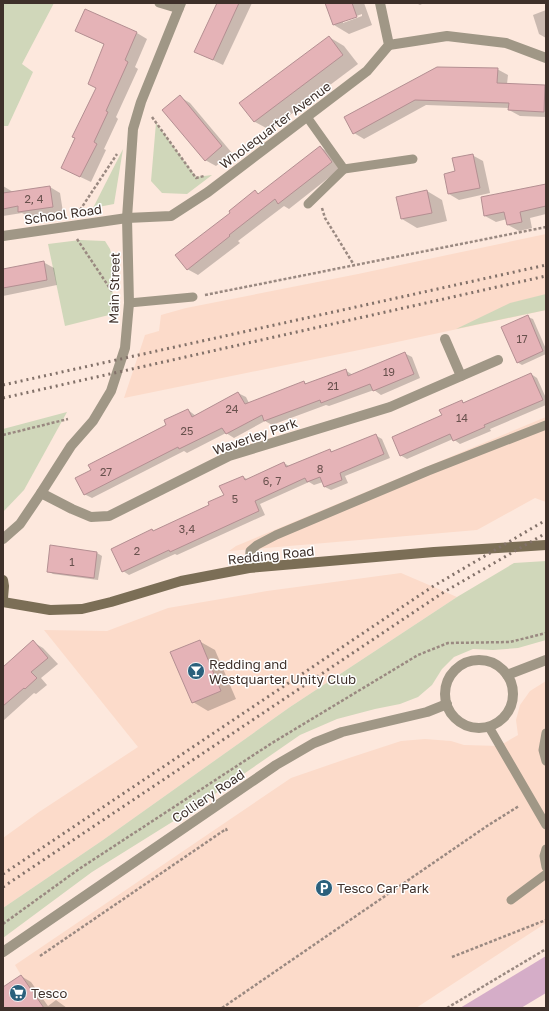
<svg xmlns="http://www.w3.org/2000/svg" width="549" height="1011" font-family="'Golos Text',sans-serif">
  <rect width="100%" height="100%" fill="#fde8dd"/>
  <g fill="#fcdbca">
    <path d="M546,234V310L369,348L124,398L145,335L159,331L161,315L186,308L358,274Z"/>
    <path d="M546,417V502L535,498L477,530L229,551L236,546Z"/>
    <path d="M401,573L457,597L290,707L103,840L3,908V838L39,812L138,747L44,630L107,631L168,608L267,591Z"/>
    <path d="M546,681V923L416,1008H3V987L21,975L15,965L291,778L349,758L401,741L425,739L451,741L464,745L499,746L518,735L516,720L520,705L530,691Z"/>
  </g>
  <g fill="#d0d7ba">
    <path d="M3,3H54L22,64L33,72L8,126H3Z"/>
    <path d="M156,123L196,177L212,175L187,194L162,193L151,181Z"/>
    <path d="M123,149L114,204L93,208Z"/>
    <path d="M80,240L105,241L110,249L112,257L113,314L65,326L48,244Z"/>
    <path d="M546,294V310L456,329L510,303Z"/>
    <path d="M67,412L24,490L3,512V429Z"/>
    <path d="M546,561V640L518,648L493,650L473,649L454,657L442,669L432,685L418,697L400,704L375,709L337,719L300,735L193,809L92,872L3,938V908L103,840L290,707L457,597L514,563Z"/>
  </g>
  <path fill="#d5adc8" d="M546,956V993L521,1008H460Z"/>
  <g fill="#0003" fill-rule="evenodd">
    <path d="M218,3H252L223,65L196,52Z"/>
    <path d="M326,3H364L372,25L349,34L334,25ZM362,14V16L343,23V21Z"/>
    <path d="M416,3H424L420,5Z"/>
    <path d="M86,10L137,33L147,39L135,67L138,69L116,117L118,119L104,149L106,150L91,182L72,173L76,138L97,88L89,84L105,45L76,31Z"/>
    <path d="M546,10V38L539,34L533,15Z"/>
    <path d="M329,37L344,46L358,64L270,130L255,122L241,103Z"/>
    <path d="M497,69L508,75L507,84L546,87V117L520,116L509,110V108L426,105L364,139L354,133L346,118Z"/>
    <path d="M180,97L190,103L232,153L216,166L205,160Z"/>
    <path d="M320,147L330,153L341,168L289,209L284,206L238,241L240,243L198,275L187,269L232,213L255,192L259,194Z"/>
    <path d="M472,155L483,161L490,193L459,200L449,194Z"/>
    <path d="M546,185V214L530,218L532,228L519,231L508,225L507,219L496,222L485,216Z"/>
    <path d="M3,186L13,192L50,187L60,193L63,212L30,217L22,213L3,216Z"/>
    <path d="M427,191L442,200L447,221L417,228L402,219Z"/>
    <path d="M43,262L54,268L57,285L3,296V270Z"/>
    <path d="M528,317L533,319L546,349V354L522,365L517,362Z"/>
    <path d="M404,353L412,357L420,378L381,395L374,390L329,406L326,405L272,425L265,421L234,438L226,433L187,453L184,451L92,498L84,494L188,410L196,416L238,393L246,397L249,403L304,382L307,384L345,370L353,375Z"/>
    <path d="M531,374L537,378L546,398V405L490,429L491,431L460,444L453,439L407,459L400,455L461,401L465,403Z"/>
    <path d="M375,435L382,439L390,458L345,476L348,483L331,490L325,487L323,482L314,485L309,482L260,504L265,515L177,555L175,554L129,575L123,571L152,530L154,531L211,505L225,496L243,477L249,480L284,463L289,466L330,450L333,452Z"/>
    <path d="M51,546L97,553L102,556L98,580L53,574L48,571Z"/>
    <path d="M199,641L215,650L236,699L208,711L193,702Z"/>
    <path d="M33,642L43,648L58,664L41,678L47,685L36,694L34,693L3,721V668Z"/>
    <path d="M21,976L31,982L48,1006L56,1000L67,1008H3V988Z"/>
  </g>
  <g fill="#e5b3b7" stroke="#b48f92">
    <path d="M217,3H239L213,60L194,52Z"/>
    <path d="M325,3H352L357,17L333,25Z"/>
    <path d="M85,9L137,32L125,60L128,62L106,111L108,112L94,142L97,144L80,177L61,168L75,138L72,137L96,88L88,84L104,44L75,31Z"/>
    <path d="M329,36L343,55L254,122L239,103Z"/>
    <path d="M437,67L498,68L497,83L545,85L544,112L508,110L509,103L415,100L353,134L344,117Z"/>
    <path d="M180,95L222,146L205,161L162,110Z"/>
    <path d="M320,146L332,162L278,204L275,199L229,235L230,236L187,270L175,255L230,213L229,211L255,190L258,194Z"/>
    <path d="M473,154L480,188L448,194L444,174L455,171L452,158Z"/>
    <path d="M546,184V206L520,212L522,222L507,225L504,212L484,216L481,197Z"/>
    <path d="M50,186L53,207L18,212V206L3,209V193Z"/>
    <path d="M427,190L432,213L401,219L396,197Z"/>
    <path d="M44,261L47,280L3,288V269Z"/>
    <path d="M528,315L543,351L517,363L501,327Z"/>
    <path d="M405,352L414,374L373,391L370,384L321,403L320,400L264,421L262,415L226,434L222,428L179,449L178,447L84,495L75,478L91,470L88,465L166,425L164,420L188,409L192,417L238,392L245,404L304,381L305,384L346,369L348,376Z"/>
    <path d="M531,373L543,400L484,425L485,427L453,441L450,434L400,456L392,437L442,415L439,410L462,400L463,403Z"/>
    <path d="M376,434L384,454L340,473L342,480L324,487L320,477L307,482L305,478L255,501L259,511L170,552L169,550L122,572L111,549L152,529L153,531L209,505L208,502L224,495L219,486L243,476L245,480L284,462L286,467L330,449L331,452Z"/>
    <path d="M50,545L97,552L94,578L47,572Z"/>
    <path d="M33,640L48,658L31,672L37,678L25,689L24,688L3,706V667Z"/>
    <path d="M200,640L221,691L192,703L170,652Z"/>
    <path d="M21,975L44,1008H3V987Z"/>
  </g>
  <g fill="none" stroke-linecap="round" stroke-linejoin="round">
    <g stroke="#9a8981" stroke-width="2.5" stroke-dasharray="3 2" stroke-linecap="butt">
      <path d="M152,117L196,178L204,176"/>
      <path d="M322,208L325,218L354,265"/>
      <path d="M80,210L117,154"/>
      <path d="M77,239L113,293"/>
      <path d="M205,295L546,227"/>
      <path d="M3,435L68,419"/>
      <path d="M3,924L79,869L272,743L418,655L448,643L510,642L546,633"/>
      <path d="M40,956L226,829L227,831"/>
      <path d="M452,957L546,920"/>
      <path d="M222,1008L487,826L519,806"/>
      <path d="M447,1008L546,949"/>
    </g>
    <g stroke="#a09786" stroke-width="9">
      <path d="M159,3L179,9"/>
      <path d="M307,117L344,169L413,159"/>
      <path d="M308,204L344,169"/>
      <path d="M129,303L193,297"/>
      <path d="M249,568L250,551L257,545L276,535L428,471L546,425"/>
      <path d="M489,727L546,825"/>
      <path d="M546,733L543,750L546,761"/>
      <path d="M546,849L544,856L546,867"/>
      <path d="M511,900L546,874"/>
    </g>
    <g stroke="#a09786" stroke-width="10">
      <path d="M389,45L447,36L506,43L546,58"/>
      <path d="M3,236L127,218L171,216L208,192L367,71L389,45L380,3"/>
      <path d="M445,339L461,376"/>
      <path d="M41,493L72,509L91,517L109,516L229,456L390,407L498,360"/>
      <path d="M3,539L20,524L41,493L71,446L93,421L111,391L125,348L129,303L127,218L133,129L141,102L181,3"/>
      <circle cx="479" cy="694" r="34"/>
      <path d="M507,675L546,660"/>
      <path d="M3,952L276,765L314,743L342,732L427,712L447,704"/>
    </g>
    <g stroke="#7b6e56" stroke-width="10">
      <path d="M3,580L4,586L3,598"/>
      <path d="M3,602L50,610L82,609L111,602L181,581L249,568L434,552L546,545"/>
    </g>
    <g stroke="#827169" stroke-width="3" stroke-dasharray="2 4" stroke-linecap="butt">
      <path d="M3,385L546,265"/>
      <path d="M3,398L546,276"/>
      <path d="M3,874L432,587L546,520"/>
      <path d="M3,887L444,592L546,533"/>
    </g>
  </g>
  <defs>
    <g id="bar-disc" transform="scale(0.9)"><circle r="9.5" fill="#2b607c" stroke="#fff"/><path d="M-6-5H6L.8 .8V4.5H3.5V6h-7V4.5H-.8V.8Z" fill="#fff"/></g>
    <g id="parking-disc" transform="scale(0.9)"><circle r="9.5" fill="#2b607c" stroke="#fff"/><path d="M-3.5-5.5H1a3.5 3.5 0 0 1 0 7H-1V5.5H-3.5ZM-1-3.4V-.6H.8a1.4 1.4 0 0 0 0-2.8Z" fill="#fff"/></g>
    <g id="supermarket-disc" transform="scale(0.9)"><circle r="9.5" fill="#2b607c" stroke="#fff"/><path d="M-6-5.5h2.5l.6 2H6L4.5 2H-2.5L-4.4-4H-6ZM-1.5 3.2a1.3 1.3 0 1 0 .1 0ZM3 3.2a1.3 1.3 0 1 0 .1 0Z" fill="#fff"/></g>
  </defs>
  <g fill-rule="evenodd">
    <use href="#bar-disc" x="196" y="671"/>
    <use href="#parking-disc" x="324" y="888"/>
    <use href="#supermarket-disc" x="18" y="993"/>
  </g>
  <g text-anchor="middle" stroke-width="3" stroke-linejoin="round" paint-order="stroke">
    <g font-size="11" fill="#68514d">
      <text x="34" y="203">2, 4</text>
      <text x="522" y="343">17</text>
      <text x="389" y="376">19</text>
      <text x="333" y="390">21</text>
      <text x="232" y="413">24</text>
      <text x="462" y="422">14</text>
      <text x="187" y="435">25</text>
      <text x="320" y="473">8</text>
      <text x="106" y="476">27</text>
      <text x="272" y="485">6, 7</text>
      <text x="235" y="503">5</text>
      <text x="187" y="533">3,4</text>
      <text x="137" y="555">2</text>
      <text x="72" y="566">1</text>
    </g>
    <g font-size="13" fill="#3e302a" stroke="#fff">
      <text transform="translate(275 125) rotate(-37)" y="5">Wholequarter Avenue</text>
      <text transform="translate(63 214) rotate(-8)" y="5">School Road</text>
      <text transform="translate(114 288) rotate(-89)" y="5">Main Street</text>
      <text transform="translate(255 436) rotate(-19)" y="5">Waverley Park</text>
      <text transform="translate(271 555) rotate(-6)" y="5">Redding Road</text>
      <text transform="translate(208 796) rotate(-34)" y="5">Colliery Road</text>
    </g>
    <g font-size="13" fill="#3e302a" stroke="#fff" text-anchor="start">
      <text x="209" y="669">Redding and<tspan x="209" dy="15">Westquarter Unity Club</tspan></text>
      <text x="337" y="893">Tesco Car Park</text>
      <text x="31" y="998">Tesco</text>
    </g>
  </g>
  <rect width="549" height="1011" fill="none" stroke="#3e302a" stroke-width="8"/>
</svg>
